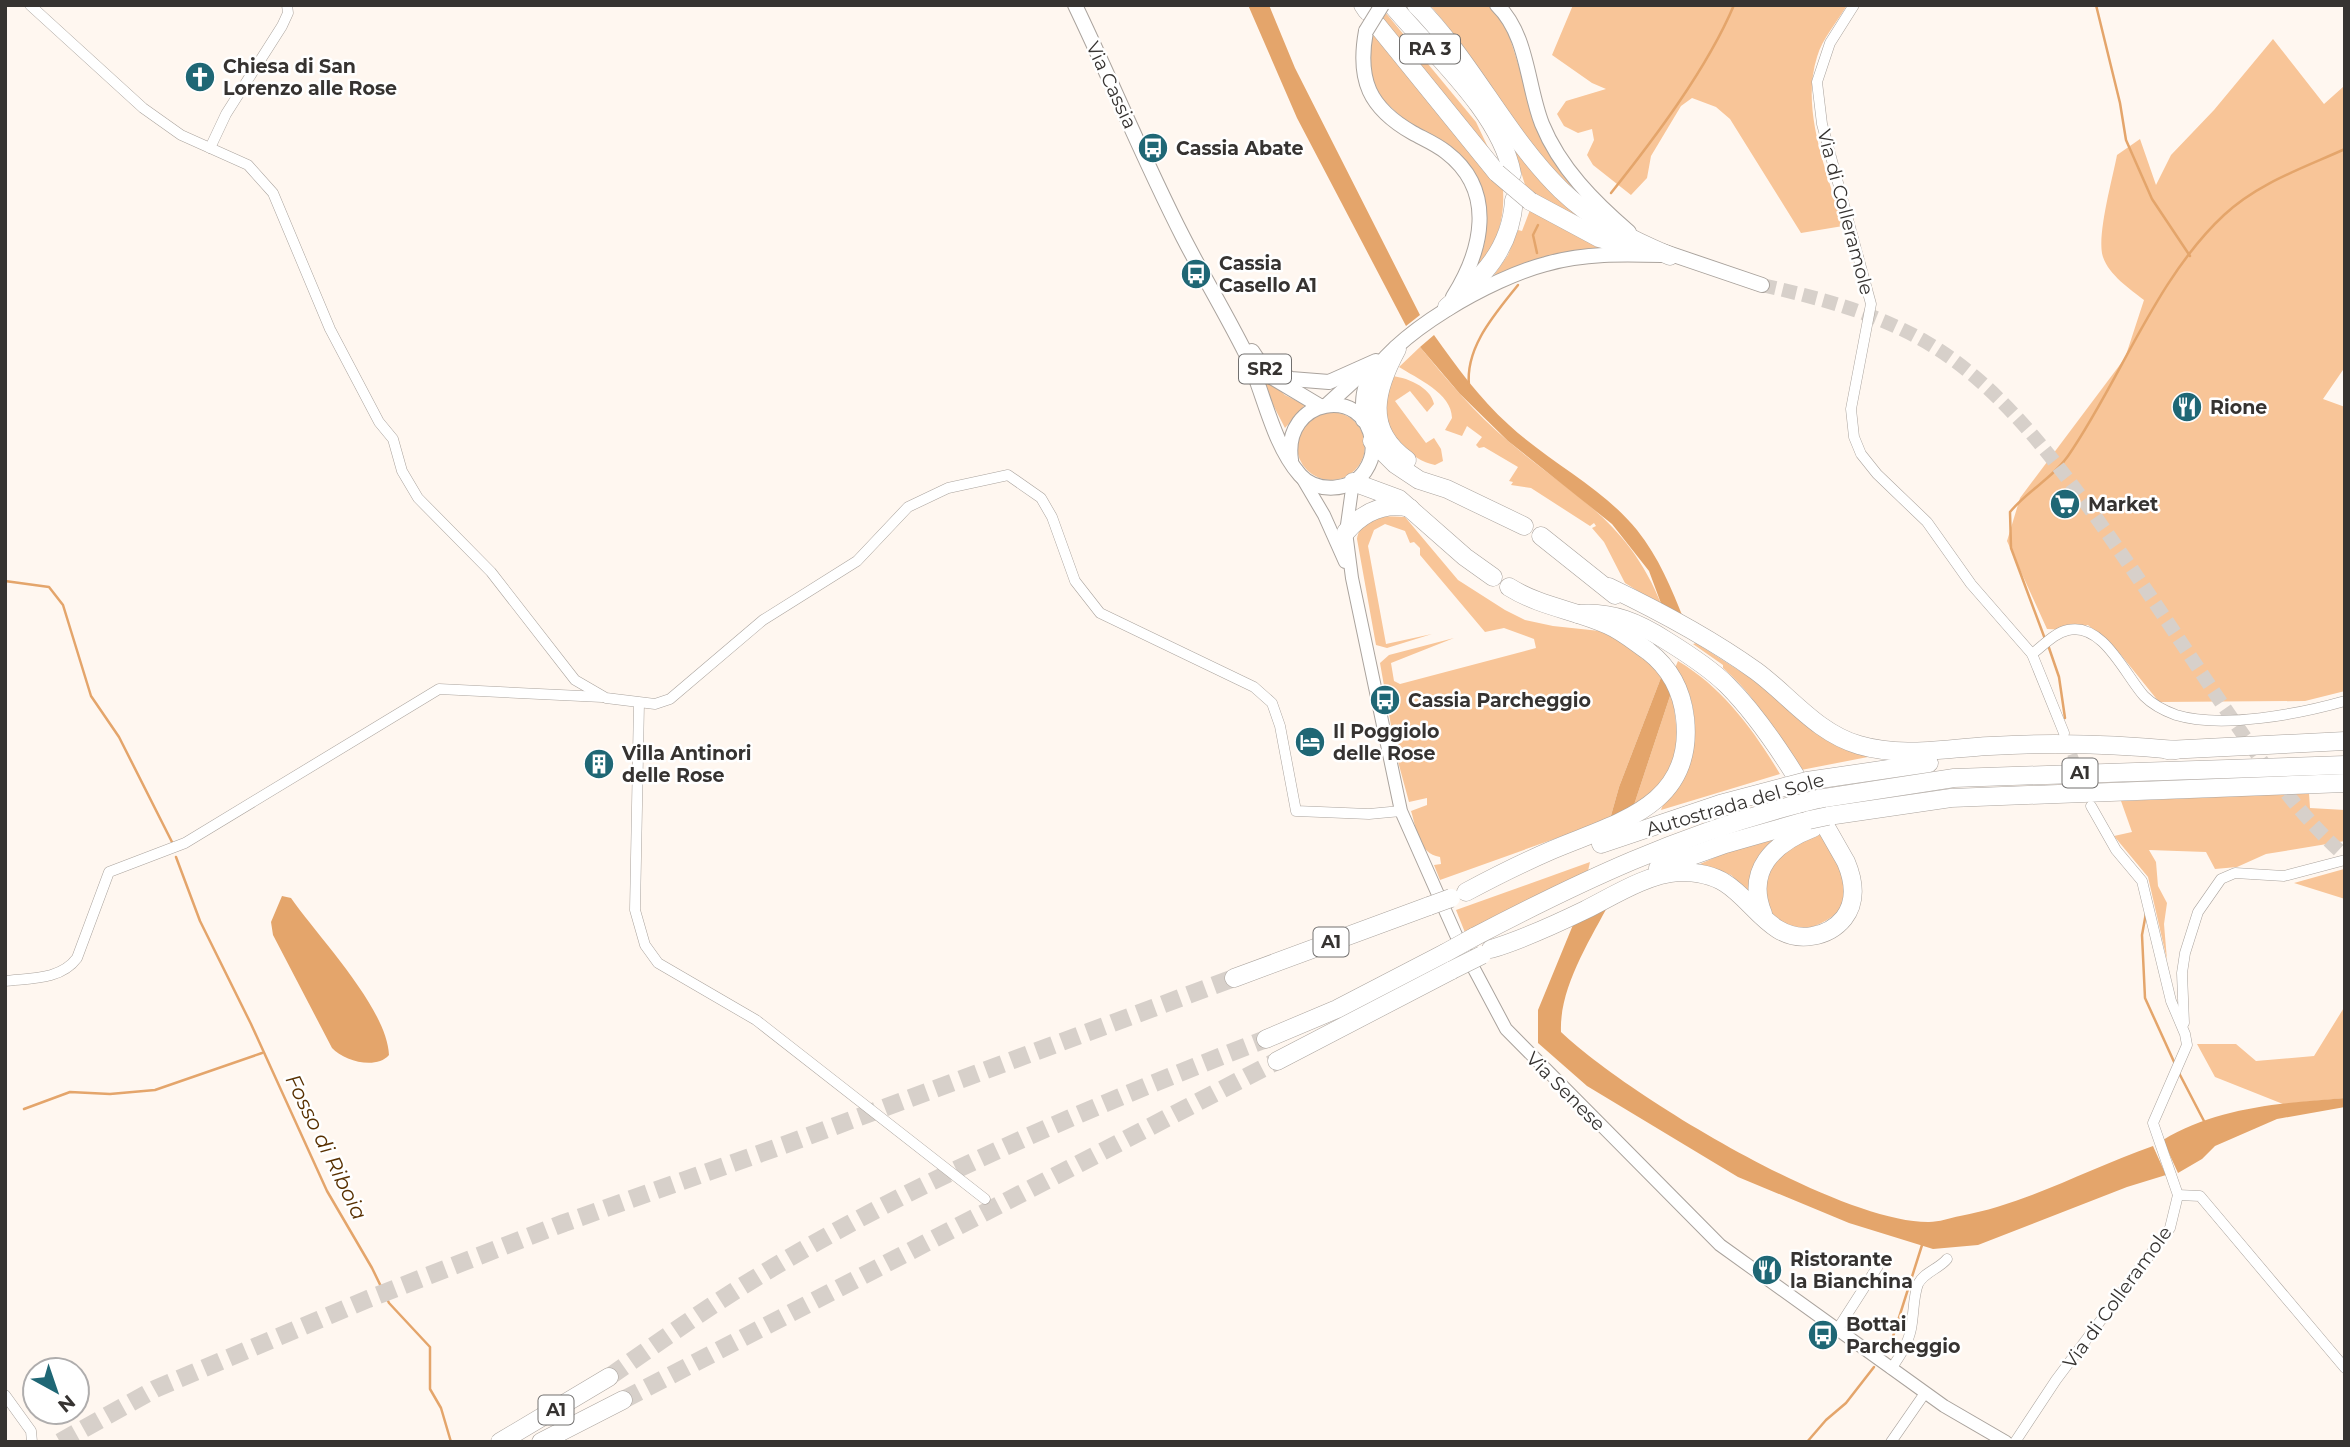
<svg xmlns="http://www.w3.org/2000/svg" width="2350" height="1447" font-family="Montserrat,sans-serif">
  <rect width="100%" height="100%" fill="#fff7f0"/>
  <g fill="#f8c598">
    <path d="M1430,5H1490L1508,32L1537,124L1575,193L1547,166L1448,30L1449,28Z"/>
    <path d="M1573,5H1847C1838,21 1822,39 1817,57C1800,111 1828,174 1843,226L1801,233L1730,119L1716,107L1692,98L1681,106L1651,156L1647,178L1631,195L1593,165L1587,155L1594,140L1592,129L1578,133L1564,126L1557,114L1566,101L1606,89L1592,83L1552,55Z"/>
    <path d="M1385,12L1476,122L1494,160L1378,21Z"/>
    <path d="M1371,32L1503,189C1505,225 1495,246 1473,273L1484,246L1486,223L1478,186L1384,101L1372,82L1368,57Z"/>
    <path d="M2273,39L2324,104L2343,87L2345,71V367L2323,399L2345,407V691L2305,701L2159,702L2121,655L2088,625L2068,630L2047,629L2007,541L2020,498L2125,358L2144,300C2130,289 2109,275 2103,257C2096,237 2113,177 2117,155L2140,139L2156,185L2171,155L2214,110Z"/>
    <path d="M1511,140L1593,224L1568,218L1526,188Z"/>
    <path d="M1530,210L1615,249L1492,278L1508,255L1518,230L1522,231Z"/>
    <path d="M1420,347C1447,380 1475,413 1508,441C1574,497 1628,520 1662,606L1625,583L1604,542L1592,528L1596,526L1594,523L1590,526L1531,488L1511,485L1513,482L1509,481L1518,467L1484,447L1479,448L1476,445L1482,437L1467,426L1462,436L1445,430L1452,418C1452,393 1416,378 1399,367Z"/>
    <path d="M1253,366L1285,395L1305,405L1285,428Z"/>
    <path d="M1389,376C1405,376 1431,387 1434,404L1427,412L1410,391L1395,401L1426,443L1434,438L1441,449L1443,461L1435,465C1410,460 1388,435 1384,409C1382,400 1387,386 1389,376Z"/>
    <circle cx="1331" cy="446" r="34"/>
    <path d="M1381,516L1405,517L1458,580L1505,610L1525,620L1553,626L1609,632L1645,655L1662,675L1619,787L1610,819L1440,880L1434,865L1441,864L1440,857C1418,853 1417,830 1411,811L1427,805V798L1409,802L1396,754L1380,663L1389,655L1454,638L1391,663L1394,681L1400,684L1536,648L1534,639L1504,628L1485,632L1420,555V548L1414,542L1410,543L1405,531L1385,524L1374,530L1368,546L1386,644L1432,634L1387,648L1376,645L1357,539C1359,525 1370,521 1381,516Z"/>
    <path d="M1696,643L1873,756L1796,771C1776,733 1756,696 1723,668V665L1693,644Z"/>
    <path d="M1678,661C1723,688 1753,729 1780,774L1661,810C1663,801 1675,793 1680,784C1701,750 1700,699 1675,668Z"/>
    <path d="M1672,690L1679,750L1667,778L1633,808Z"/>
    <path d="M2309,793L2310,808L2345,810V841L2266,854L2237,867L2215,869L2206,852L2149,850L2156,862L2158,886L2167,903L2164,924L2167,960L2148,877L2114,836L2132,832L2121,801Z"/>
    <path d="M1818,830C1845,881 1873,906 1800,932L1771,916L1762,889L1775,856Z"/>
    <path d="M1780,837L1750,893L1731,875L1700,864L1732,850Z"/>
    <path d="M1590,862L1588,871L1466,935L1456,910Z"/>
    <path d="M2345,869V899L2294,883L2344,869Z"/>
    <path d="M2345,1006V1098L2283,1104L2215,1077L2197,1044H2236L2256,1061L2314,1056Z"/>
  </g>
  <g fill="#e4a56b">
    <path d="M1248,5H1269L1295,68L1420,315L1406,326L1297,118Z"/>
    <path d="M1434,335C1457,367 1479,398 1509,425C1549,462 1603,488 1637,530C1659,558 1671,587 1684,620L1662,606L1649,571L1612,524L1508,441L1460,394L1420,347Z"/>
    <path d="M1662,675L1672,690L1633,808L1610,819L1619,787Z"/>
    <path d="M282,896L291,898C318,937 387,1008 389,1055C376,1070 344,1061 332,1048L273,935L271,922Z"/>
    <path d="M1610,902C1590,940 1559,988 1561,1032C1626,1094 1839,1223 1929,1222C1939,1222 1950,1218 1960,1216C2029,1203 2087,1169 2153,1146L2166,1175L2127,1187L1978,1245L1933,1249L1849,1223L1738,1177L1587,1086L1538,1043V1010L1575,920Z"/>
    <path d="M2345,1098V1107L2277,1119L2215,1146L2202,1159L2178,1173L2163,1140C2217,1107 2283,1103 2345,1098Z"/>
  </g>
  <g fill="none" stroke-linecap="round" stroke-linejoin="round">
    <g stroke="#e4a56b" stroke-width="2.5">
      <path d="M2096,5L2120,103L2126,140L2152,199L2190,256"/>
      <path d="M1611,193C1654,139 1707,69 1734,5"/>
      <path d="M1537,253L1533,235L1538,225"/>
      <path d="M1469,386C1465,347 1495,314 1518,285"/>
      <path d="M5,581L49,587L63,605L91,696L119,737L173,844"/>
      <path d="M2045,639L2011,548L2010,512C2027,491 2053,478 2068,456C2120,381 2156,278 2224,215C2258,183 2303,168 2345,149"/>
      <path d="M2048,645L2059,677L2065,718"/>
      <path d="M176,857L200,921L251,1024L327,1191L372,1268L389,1303L430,1347V1389L441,1408L451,1442"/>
      <path d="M2146,913L2142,935L2145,998L2175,1064"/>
      <path d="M2179,1073L2205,1123"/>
      <path d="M24,1109L70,1092L110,1094L155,1090L262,1053"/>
      <path d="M1889,1349L1923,1242"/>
      <path d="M1807,1442L1826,1420L1846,1403L1874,1367"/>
    </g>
    <path stroke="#d7d0ca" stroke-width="10" stroke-dasharray="10 5" stroke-linecap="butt" d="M2067,740L2087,795"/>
    <path stroke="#d7d0ca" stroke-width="14" stroke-dasharray="14 7" stroke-linecap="butt" d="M1762,285C1819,298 1874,312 1926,342C1990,379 2039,440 2082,498C2131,565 2176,635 2222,704C2259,758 2296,812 2345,856"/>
    <g stroke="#d7d0ca" stroke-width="18" stroke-dasharray="18 9" stroke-linecap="butt">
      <path d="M609,1377C663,1339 716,1301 772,1268C927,1175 1097,1104 1266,1039"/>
      <path d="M623,1400L1277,1061"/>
      <path d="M60,1442L155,1389L368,1299L564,1223L784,1145L1234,978"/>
    </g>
    <g stroke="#aaa39d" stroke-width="11">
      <g id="minor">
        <path d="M30,5L143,108L181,135L248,165L273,193L330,329L379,422L393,439L402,471L418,498L491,572L575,680L606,698L655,704L670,699L763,620L857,561L908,507L948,488L1008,475L1041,498L1052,517L1075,581L1100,613L1254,687L1272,703L1280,726L1296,811L1369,814L1401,811"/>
        <path d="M1854,5L1830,43L1817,82L1822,124L1871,304L1851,409L1854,437L1861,454L1877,474L1927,522L1971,584L2032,654L2064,733"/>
        <path d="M210,148L226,114L282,26L288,13L287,5"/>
        <path d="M2032,654C2043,646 2054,633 2068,630C2103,622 2125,675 2144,696C2153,705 2165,711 2176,715C2222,729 2299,714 2345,701"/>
        <path d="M639,703L635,910L645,945L658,963L756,1020L985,1199"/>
        <path d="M5,981C30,978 61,980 77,958L109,872L185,843L439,689L602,697"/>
        <path d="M2184,1023L2182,973L2185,953L2198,912L2221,879L2235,873L2284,876L2345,860"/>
        <path d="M2178,1195L2200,1196L2345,1368"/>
        <path d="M1837,1330L1878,1266"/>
        <path d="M1891,1369C1900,1356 1908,1344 1911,1329C1914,1314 1913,1297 1918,1284C1924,1272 1939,1269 1947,1259"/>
        <path d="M5,1395L31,1431L32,1442"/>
        <path d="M1891,1442L1925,1393"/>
        <path d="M2015,1442L2056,1380L2170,1228L2178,1195L2153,1123L2187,1045L2185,1034L2171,1001L2142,881L2116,850L2091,806"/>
      </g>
    </g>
    <g stroke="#aaa39d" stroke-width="14">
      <g id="secondary">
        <path d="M1301,476L1324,515L1345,562"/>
        <path d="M1353,482L1346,532L1352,578L1401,811L1456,935L1506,1029L1720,1245L1944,1406L2006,1442"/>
      </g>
    </g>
    <g stroke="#aaa39d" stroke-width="16">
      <g id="primary">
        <path d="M1075,5C1112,82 1144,161 1183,237C1203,276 1226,314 1246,354C1264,392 1272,443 1300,475C1316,493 1351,492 1365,471C1371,462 1374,451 1372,441C1365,385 1282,397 1291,460"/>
        <path d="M1497,5C1528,35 1527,86 1542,124C1560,168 1594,202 1629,232"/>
        <path d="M1366,31C1357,80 1369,108 1413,133C1424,139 1436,144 1446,152C1497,191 1482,251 1453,297"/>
        <path d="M1662,251L1762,285"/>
        <path d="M1252,351L1268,375L1320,406"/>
        <path d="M1269,368L1291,379L1329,382L1376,361"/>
        <path d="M1327,405L1361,374"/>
        <path d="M1363,420C1363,407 1362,394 1367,383C1393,333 1492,278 1546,264C1584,253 1623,254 1662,255"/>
      </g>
    </g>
    <g stroke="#aaa39d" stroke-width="19">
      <g id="motorway">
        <path d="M1363,5L1367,11"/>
        <path d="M1416,5C1472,61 1505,135 1561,190C1593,221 1630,239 1670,256"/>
        <path d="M1393,6C1432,53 1501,113 1512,174"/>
        <path d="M1377,25L1497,173"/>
        <path d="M1530,201L1599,238L1626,245"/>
        <path d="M1447,307C1482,278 1511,249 1514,200"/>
        <path d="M1397,349C1376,388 1363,429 1407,460"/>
        <path d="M1372,441L1395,464L1419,480L1447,489L1524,526"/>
        <path d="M1353,482L1399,499L1465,557L1493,577"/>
        <path d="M1346,532C1363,512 1384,502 1410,508"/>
        <path d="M1541,536L1615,595"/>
        <path d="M1609,587C1659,611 1710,638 1756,671C1790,696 1817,733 1859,745C1903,758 1946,748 1990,746C2053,742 2113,744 2176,750"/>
        <path d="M2167,750L2345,741"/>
        <path d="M1807,781L1929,763"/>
        <path d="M1818,799L1954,778L2345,765"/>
        <path d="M1828,816L1951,798L2345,783"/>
        <path d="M1601,844L1720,804L1788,786"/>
        <path d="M1658,868L1725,844L1809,820"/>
        <path d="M1466,892C1494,877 1522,863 1552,850C1615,823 1695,807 1685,718C1682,691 1670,668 1648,651C1635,642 1622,631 1608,625C1575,610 1541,607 1509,587"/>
        <path d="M1763,914C1745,870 1774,843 1813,828"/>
        <path d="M1474,937C1583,880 1679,835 1798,804"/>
        <path d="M1491,949C1524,939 1554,925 1585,910C1613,896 1647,874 1679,872C1696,872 1711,874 1725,883C1754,901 1772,943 1812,936C1825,934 1836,928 1844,918C1857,901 1854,881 1846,862C1814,806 1773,731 1727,685C1710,668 1688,654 1667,641C1639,623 1612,611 1578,614"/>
        <path d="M1234,978L1429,906"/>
        <path d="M1266,1039L1337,1009L1445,953"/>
        <path d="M1277,1061L1452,970"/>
        <path d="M500,1442L609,1377"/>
        <path d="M541,1442L623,1400"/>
      </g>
    </g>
    <use href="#minor" stroke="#fff" stroke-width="10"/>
    <use href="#secondary" stroke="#fff" stroke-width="12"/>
    <use href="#primary" stroke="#fff" stroke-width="14"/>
    <use href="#motorway" stroke="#fff" stroke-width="18"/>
    <g stroke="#aaa39d" stroke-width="16" stroke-linecap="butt">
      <path id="primary-bridge" d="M1366,31L1382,5"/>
    </g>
    <g stroke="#aaa39d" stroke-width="19" stroke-linecap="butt">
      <g id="motorway-bridge">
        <path d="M1497,173L1530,201"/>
        <path d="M1788,786L1807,781"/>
        <path d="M1798,804L1818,799"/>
        <path d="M1809,820L1828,816"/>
        <path d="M1429,906L1451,898"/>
        <path d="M1445,953L1474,937"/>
        <path d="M1452,970L1482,955"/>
      </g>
    </g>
    <use href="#primary-bridge" stroke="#fff" stroke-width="14"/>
    <use href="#motorway-bridge" stroke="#fff" stroke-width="18"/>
  </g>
  <defs>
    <g id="church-disc" transform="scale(1.575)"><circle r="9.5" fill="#1f6775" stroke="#fff"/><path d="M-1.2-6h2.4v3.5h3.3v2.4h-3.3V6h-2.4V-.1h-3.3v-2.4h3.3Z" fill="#fff"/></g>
    <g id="bus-disc" transform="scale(1.575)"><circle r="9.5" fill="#1f6775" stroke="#fff"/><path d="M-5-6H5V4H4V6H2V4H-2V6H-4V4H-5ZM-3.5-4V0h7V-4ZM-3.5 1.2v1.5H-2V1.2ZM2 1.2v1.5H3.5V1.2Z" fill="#fff"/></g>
    <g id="restaurant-disc" transform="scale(1.575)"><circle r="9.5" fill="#1f6775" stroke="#fff"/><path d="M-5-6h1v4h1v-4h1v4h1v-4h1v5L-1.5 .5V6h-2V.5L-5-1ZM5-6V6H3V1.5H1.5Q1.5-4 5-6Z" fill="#fff"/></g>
    <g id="supermarket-disc" transform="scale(1.575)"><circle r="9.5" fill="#1f6775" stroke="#fff"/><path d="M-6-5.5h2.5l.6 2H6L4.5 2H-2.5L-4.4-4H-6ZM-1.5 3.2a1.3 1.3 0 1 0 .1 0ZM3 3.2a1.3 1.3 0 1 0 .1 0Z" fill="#fff"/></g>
    <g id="hotel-disc" transform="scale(1.575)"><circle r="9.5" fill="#1f6775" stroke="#fff"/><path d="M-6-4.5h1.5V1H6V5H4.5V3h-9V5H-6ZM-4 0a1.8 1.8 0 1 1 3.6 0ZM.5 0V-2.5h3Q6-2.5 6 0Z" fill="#fff"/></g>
    <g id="building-disc" transform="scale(1.575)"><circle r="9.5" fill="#1f6775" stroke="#fff"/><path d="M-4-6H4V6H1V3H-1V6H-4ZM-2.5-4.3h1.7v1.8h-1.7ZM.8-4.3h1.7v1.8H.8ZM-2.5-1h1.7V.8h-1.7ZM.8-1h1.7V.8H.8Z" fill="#fff"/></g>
  </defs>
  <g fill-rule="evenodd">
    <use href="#church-disc" x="200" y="77"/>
    <use href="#bus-disc" x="1153" y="148"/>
    <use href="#bus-disc" x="1196" y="274"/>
    <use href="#restaurant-disc" x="2187" y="407"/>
    <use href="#supermarket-disc" x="2065" y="504"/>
    <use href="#bus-disc" x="1385" y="700"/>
    <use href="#hotel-disc" x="1310" y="742"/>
    <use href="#building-disc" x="599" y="764"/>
    <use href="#restaurant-disc" x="1767" y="1270"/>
    <use href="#bus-disc" x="1823" y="1335"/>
  </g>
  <g text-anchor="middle" stroke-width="5" stroke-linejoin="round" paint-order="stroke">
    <g fill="#fff" stroke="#72706f" stroke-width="2">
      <rect x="1400" y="34.5" width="60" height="29" rx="5"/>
      <rect x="1239" y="354.5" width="52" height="29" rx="5"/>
      <rect x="2062.5" y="758.5" width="35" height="29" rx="5"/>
      <rect x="1313.5" y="927.5" width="35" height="29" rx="5"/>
      <rect x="538.5" y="1395.5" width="35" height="29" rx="5"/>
    </g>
    <g font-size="18" font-weight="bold" fill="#363331">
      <text x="1430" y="55">RA 3</text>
      <text x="1265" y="375">SR2</text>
      <text x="2080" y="779">A1</text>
      <text x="1331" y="948">A1</text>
      <text x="556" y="1416">A1</text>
    </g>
    <g font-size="19" font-weight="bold" fill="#363331" stroke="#fff" text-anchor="start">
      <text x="223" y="73">Chiesa di San<tspan x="223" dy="22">Lorenzo alle Rose</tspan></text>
      <text x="1176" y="155">Cassia Abate</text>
      <text x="1219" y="270">Cassia<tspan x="1219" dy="22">Casello A1</tspan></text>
      <text x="2210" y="414">Rione</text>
      <text x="2088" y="511">Market</text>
      <text x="1408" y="707">Cassia Parcheggio</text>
      <text x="1333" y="738">Il Poggiolo<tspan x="1333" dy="22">delle Rose</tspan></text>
      <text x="622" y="760">Villa Antinori<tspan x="622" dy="22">delle Rose</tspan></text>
      <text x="1790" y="1266">Ristorante<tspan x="1790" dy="22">la Bianchina</tspan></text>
      <text x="1846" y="1331">Bottai<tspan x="1846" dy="22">Parcheggio</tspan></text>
    </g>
    <g font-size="19" fill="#363331" stroke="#fff">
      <text transform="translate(1112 85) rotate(65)" y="7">Via Cassia</text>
      <text transform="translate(1846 212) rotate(75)" y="7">Via di Colleramole</text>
      <text transform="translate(1735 804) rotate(-16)" y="7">Autostrada del Sole</text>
      <text transform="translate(1566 1091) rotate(45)" y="7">Via Senese</text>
      <text transform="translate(2117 1297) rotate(-54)" y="7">Via di Colleramole</text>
    </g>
    <g font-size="21" font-style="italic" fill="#583000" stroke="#fff">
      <text transform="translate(326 1147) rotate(64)" y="7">Fosso di Riboia</text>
    </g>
  </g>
  <rect width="2350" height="1447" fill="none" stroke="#363331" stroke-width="14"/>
  <g transform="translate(56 1391) rotate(140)"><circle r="33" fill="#ffffff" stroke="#afadad" stroke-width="2"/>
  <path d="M0-5L12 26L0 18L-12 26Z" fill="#1f6775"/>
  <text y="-10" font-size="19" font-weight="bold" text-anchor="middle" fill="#363331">N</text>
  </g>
</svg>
